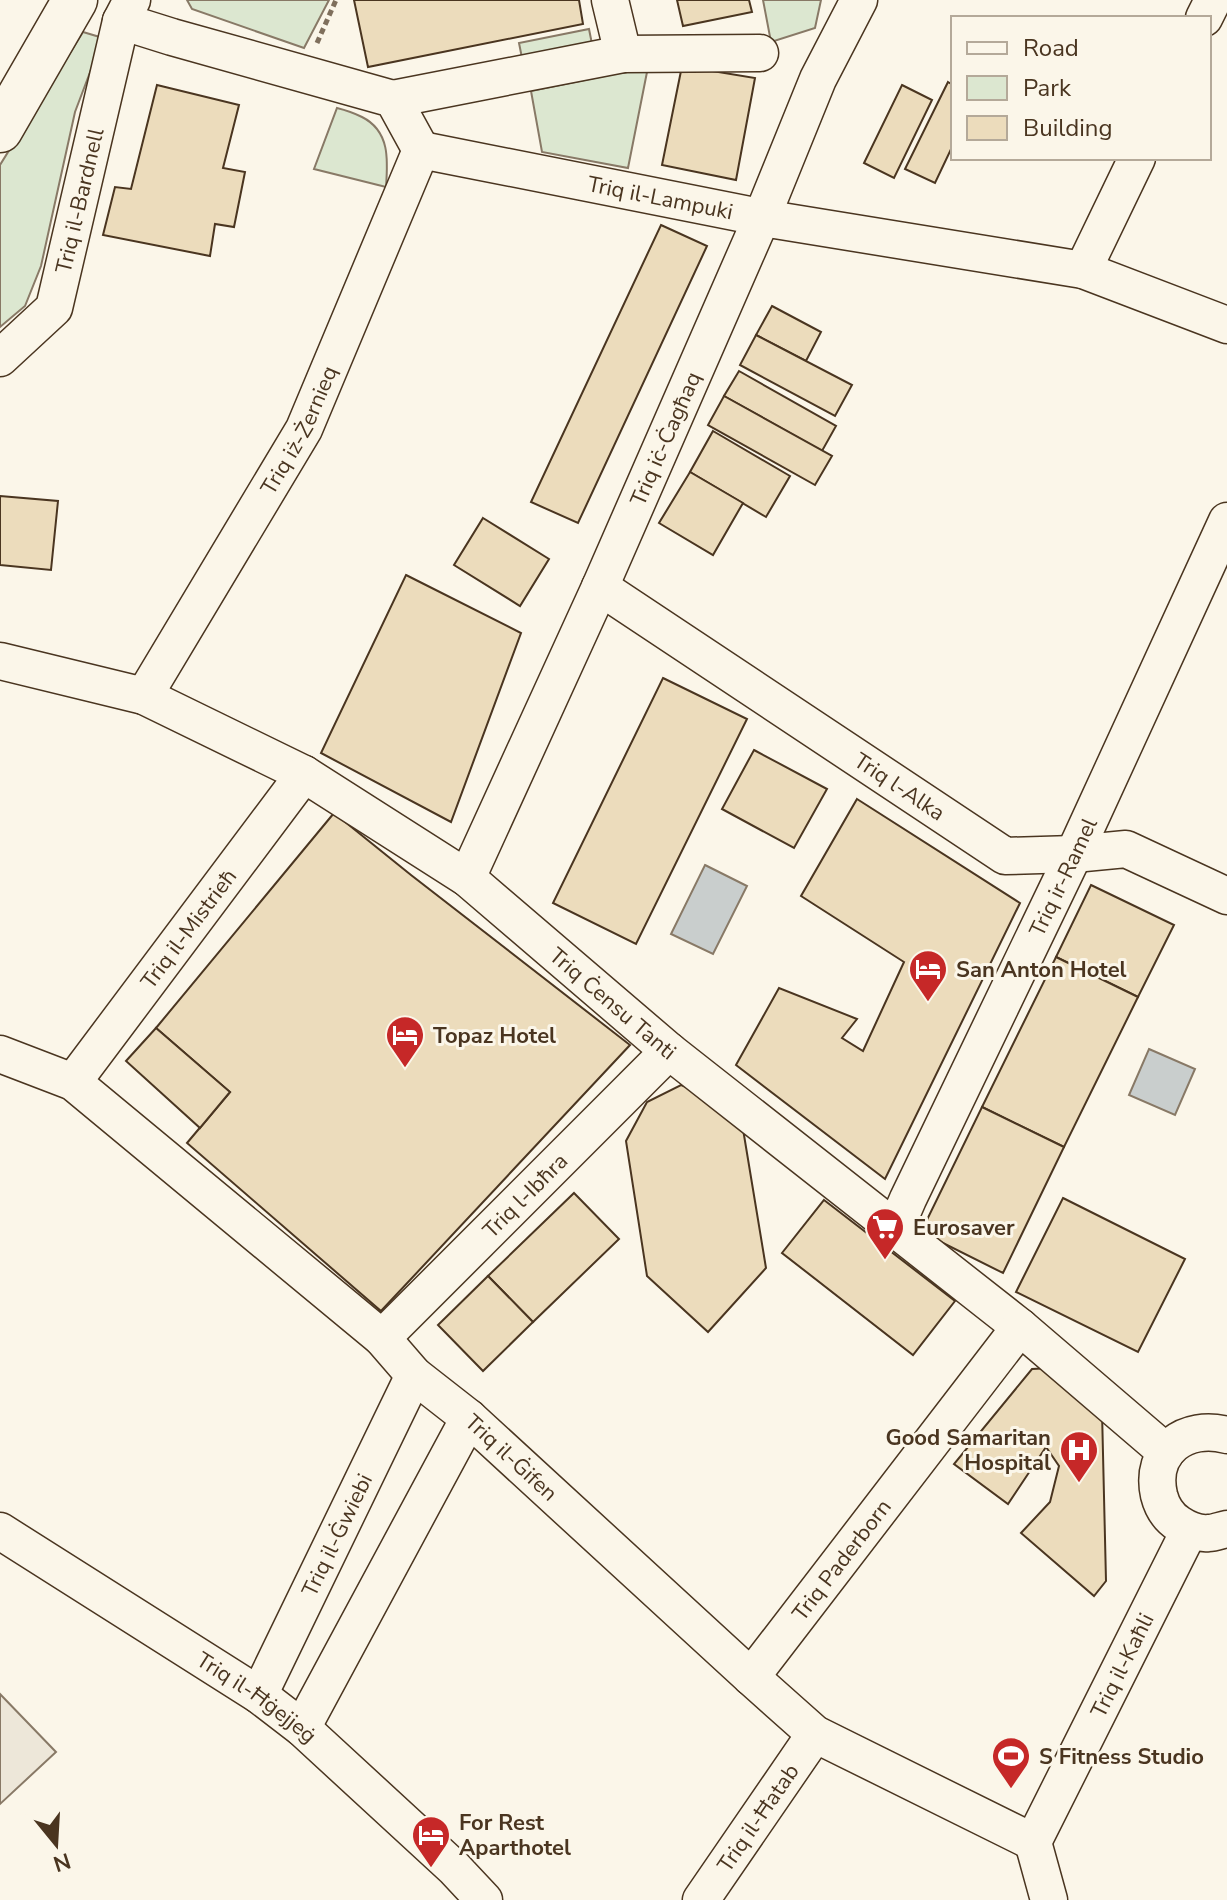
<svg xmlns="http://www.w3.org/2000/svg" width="1227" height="1900" font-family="'Nunito Sans',sans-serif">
  <rect width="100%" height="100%" fill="#fbf6e9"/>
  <g fill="#dce7d0" stroke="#887966" stroke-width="2">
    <path d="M187,0H329L304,48L192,9Z"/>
    <path d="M763,0H821L815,28L771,42Z"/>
    <path d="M589,29L593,49L523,63L519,43Z"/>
    <path d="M83,32L103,38L75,112L41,266L25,306L0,327V165Z"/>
    <path d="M648,67L628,168L542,152L531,91Z"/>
    <path d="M337,108C345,110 354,113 362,117C390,131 388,160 386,187L314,169Z"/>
  </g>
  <path fill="#ede7d9" stroke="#887966" stroke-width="2" d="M0,1694L56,1752L0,1804Z"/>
  <g fill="#c9cecd" stroke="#887966" stroke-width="2">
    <path d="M705,865L747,886L713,954L671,934Z"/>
    <path d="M1149,1049L1195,1069L1175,1115L1129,1095Z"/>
  </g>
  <g fill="#ecdcbc" stroke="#4a3520" stroke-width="2">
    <path d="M354,0H579L583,24L368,67Z"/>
    <path d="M677,0H749L752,12L683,26Z"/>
    <path d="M682,66L755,78L736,180L662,165Z"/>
    <path d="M948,82L953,85V145L935,183L905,169Z"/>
    <path d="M157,85L239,105L223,168L245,172L234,227L215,224L210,256L103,235L115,187L131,189Z"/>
    <path d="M902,85L932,100L894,178L864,163Z"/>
    <path d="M661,225L707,246L578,523L531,502Z"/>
    <path d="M772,306L821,332L806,361L756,335Z"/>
    <path d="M756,335L852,385L835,416L740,365Z"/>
    <path d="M739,371L836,426L822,451L724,396Z"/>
    <path d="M724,396L832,456L815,485L708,425Z"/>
    <path d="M713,431L790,476L766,517L690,472Z"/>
    <path d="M690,472L743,503L713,555L659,523Z"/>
    <path d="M0,496L58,501L51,570L0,565Z"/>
    <path d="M483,518L549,559L520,606L454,565Z"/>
    <path d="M406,575L521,633L451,822L321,753Z"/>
    <path d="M663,678L747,719L636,944L553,903Z"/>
    <path d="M754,750L827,789L794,848L722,809Z"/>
    <path d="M857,799L1020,903L885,1179L736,1065L779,988L857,1019L842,1038L863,1051L904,962L801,896Z"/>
    <path d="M334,813L411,875L630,1045L381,1311L187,1143L230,1092L156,1028Z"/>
    <path d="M1091,885L1174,925L1138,997L1056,957Z"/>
    <path d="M1056,957L1138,997L1064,1147L982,1107Z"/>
    <path d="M156,1028L230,1092L200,1128L126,1061Z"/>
    <path d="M681,1085L717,1099L743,1129L766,1268L708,1332L647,1276L626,1141L647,1102Z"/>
    <path d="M982,1107L1064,1147L1003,1273L921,1232Z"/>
    <path d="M574,1193L619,1239L533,1322L488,1276Z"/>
    <path d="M1063,1198L1185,1259L1138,1352L1016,1292Z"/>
    <path d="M824,1200L955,1301L913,1355L782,1253Z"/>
    <path d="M488,1276L533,1322L483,1371L438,1325Z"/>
    <path d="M1052,1368L1102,1411L1106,1581L1094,1596L1021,1533L1050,1502L1059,1466L1046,1447L1008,1504L954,1464L1032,1369Z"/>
  </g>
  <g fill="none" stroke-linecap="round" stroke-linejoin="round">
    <g stroke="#4a3520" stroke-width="39">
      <g id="minor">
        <path d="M610,0L623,54"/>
        <path d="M1204,18L1213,0"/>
        <path d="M121,21L172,37L393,99L421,150"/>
        <path d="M393,99L623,54L760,53"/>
        <path id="s1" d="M421,150L775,220L1083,270L1227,325"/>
        <path d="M1083,270L1137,158"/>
        <path id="s2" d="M0,358L54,308L121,21L132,0"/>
        <path id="s3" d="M600,587L1005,856L1074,854L1126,849L1227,896"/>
        <path id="s4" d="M0,661L144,696L304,774L467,878L669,1051L1020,1327L1166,1452"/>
        <path id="s5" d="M144,696L304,429L421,150"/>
        <path id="s6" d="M467,878L600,587L762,217L818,79L859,0"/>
        <path id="s7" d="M0,1054L73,1082L382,1338L414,1375L469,1418L751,1677L815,1734L1033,1842"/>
        <path id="s8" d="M73,1082L304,774"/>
        <path id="s9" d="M895,1229L908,1199L1074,854L1227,521"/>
        <path id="s10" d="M382,1338L669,1051"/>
        <path d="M1227,1435C1186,1424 1149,1450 1159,1495C1162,1507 1168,1517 1179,1524C1188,1530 1198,1534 1209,1533C1215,1533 1221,1530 1227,1529"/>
        <path id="s11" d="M0,1531L259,1695L302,1728L454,1868L484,1900"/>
        <path id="s12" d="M751,1677L1020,1327"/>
        <path id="s13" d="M259,1695L414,1375"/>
        <path d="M302,1728L469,1418"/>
        <path id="s14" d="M1033,1842L1189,1531"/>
        <path d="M1033,1842L1049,1900"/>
        <path id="s15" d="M701,1900L815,1734"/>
      </g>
    </g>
    <g stroke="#4a3520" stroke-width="47">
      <path id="highway" d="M0,130L75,0"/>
    </g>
    <path stroke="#7f6f5c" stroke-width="5" stroke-dasharray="6 4" stroke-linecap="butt" d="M317,43L336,0"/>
    <use href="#minor" stroke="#fbf6e9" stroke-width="36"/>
    <use href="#highway" stroke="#fbf6e9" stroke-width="44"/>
  </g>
  <defs>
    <g id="hotel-pin" transform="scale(2)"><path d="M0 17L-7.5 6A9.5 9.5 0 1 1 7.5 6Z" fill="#c62828" stroke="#fbf6e9"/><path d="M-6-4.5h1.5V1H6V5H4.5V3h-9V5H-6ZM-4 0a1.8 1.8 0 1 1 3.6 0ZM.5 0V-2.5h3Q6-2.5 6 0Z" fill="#fff"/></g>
    <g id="supermarket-pin" transform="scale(2)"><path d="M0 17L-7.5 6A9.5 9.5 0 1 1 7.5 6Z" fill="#c62828" stroke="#fbf6e9"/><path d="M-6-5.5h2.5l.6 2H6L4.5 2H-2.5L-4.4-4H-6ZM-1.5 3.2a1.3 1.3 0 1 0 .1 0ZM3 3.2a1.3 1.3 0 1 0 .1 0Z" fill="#fff"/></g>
    <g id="hospital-pin" transform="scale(2)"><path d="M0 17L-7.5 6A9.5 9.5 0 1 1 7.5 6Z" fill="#c62828" stroke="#fbf6e9"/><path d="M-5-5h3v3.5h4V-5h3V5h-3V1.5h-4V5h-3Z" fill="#fff"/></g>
    <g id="stadium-pin" transform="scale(2)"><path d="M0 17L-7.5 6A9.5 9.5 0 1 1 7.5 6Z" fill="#c62828" stroke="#fbf6e9"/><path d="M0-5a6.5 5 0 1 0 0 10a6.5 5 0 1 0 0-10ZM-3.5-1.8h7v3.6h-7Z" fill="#fff"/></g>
  </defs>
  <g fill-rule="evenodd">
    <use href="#hotel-pin" x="928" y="969"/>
    <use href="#hotel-pin" x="405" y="1035"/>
    <use href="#supermarket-pin" x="885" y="1227"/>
    <use href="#hospital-pin" x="1079" y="1450"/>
    <use href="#stadium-pin" x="1011" y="1756"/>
    <use href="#hotel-pin" x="431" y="1835"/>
  </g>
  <g text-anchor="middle" stroke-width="6" stroke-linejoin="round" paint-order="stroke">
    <g font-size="22" fill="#4a3520" stroke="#fbf6e9">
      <text dy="8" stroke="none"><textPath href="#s1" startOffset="244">Triq il-Lampuki</textPath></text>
      <text dy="8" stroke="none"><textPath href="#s2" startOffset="184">Triq il-Bardnell</textPath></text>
      <text dy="8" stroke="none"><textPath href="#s5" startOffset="308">Triq iż-Żernieq</textPath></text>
      <text dy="8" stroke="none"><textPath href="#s6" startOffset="482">Triq iċ-Ċagħaq</textPath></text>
      <text dy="8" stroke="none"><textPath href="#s3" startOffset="360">Triq l-Alka</textPath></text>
      <text dy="8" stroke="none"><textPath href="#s9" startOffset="390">Triq ir-Ramel</textPath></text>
      <text dy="8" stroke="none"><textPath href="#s8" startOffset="192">Triq il-Mistrieħ</textPath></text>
      <text dy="8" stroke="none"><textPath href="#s4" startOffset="712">Triq Ċensu Tanti</textPath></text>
      <text dy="8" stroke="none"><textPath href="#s10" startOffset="202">Triq l-Ibħra</textPath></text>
      <text dy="8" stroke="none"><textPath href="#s7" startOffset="656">Triq il-Ġifen</textPath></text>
      <text dy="8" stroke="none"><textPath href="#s13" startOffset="178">Triq il-Ġwiebi</textPath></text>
      <text dy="8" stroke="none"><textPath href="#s12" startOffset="148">Triq Paderborn</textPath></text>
      <text dy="8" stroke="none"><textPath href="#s14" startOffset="198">Triq il-Kaħli</textPath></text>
      <text dy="8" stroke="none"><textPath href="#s11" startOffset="306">Triq il-Ħġejjeġ</textPath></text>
      <text dy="8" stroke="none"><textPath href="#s15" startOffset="100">Triq il-Ħatab</textPath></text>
    </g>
    <g font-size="22" font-weight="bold" fill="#4a3520" stroke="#fbf6e9" text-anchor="start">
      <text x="956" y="977">San Anton Hotel</text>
      <text x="433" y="1043">Topaz Hotel</text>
      <text x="913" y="1235">Eurosaver</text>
      <text x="1051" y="1445" text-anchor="end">Good Samaritan<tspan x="1051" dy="25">Hospital</tspan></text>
      <text x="1039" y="1764">S Fitness Studio</text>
      <text x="459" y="1830">For Rest<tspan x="459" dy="25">Aparthotel</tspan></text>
    </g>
  </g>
  <rect x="951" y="16" width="260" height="144" fill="#fbf6e9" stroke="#b4a999" stroke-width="2"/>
  <rect x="967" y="42" width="40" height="12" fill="#fbf6e9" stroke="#b4a999" stroke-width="2"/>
  <text x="1023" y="56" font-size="24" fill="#4a3520">Road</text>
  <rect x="967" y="76" width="40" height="24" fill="#dce7d0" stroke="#b4a999" stroke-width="2"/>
  <text x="1023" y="96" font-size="24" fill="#4a3520">Park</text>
  <rect x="967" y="116" width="40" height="24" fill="#ecdcbc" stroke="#b4a999" stroke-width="2"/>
  <text x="1023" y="136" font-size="24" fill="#4a3520">Building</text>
  <g transform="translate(56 1844) rotate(162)" stroke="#fbf6e9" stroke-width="6" paint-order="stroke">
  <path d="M0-6L14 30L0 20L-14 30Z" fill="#4a3520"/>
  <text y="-12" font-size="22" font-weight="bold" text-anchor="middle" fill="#4a3520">N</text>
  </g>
</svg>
